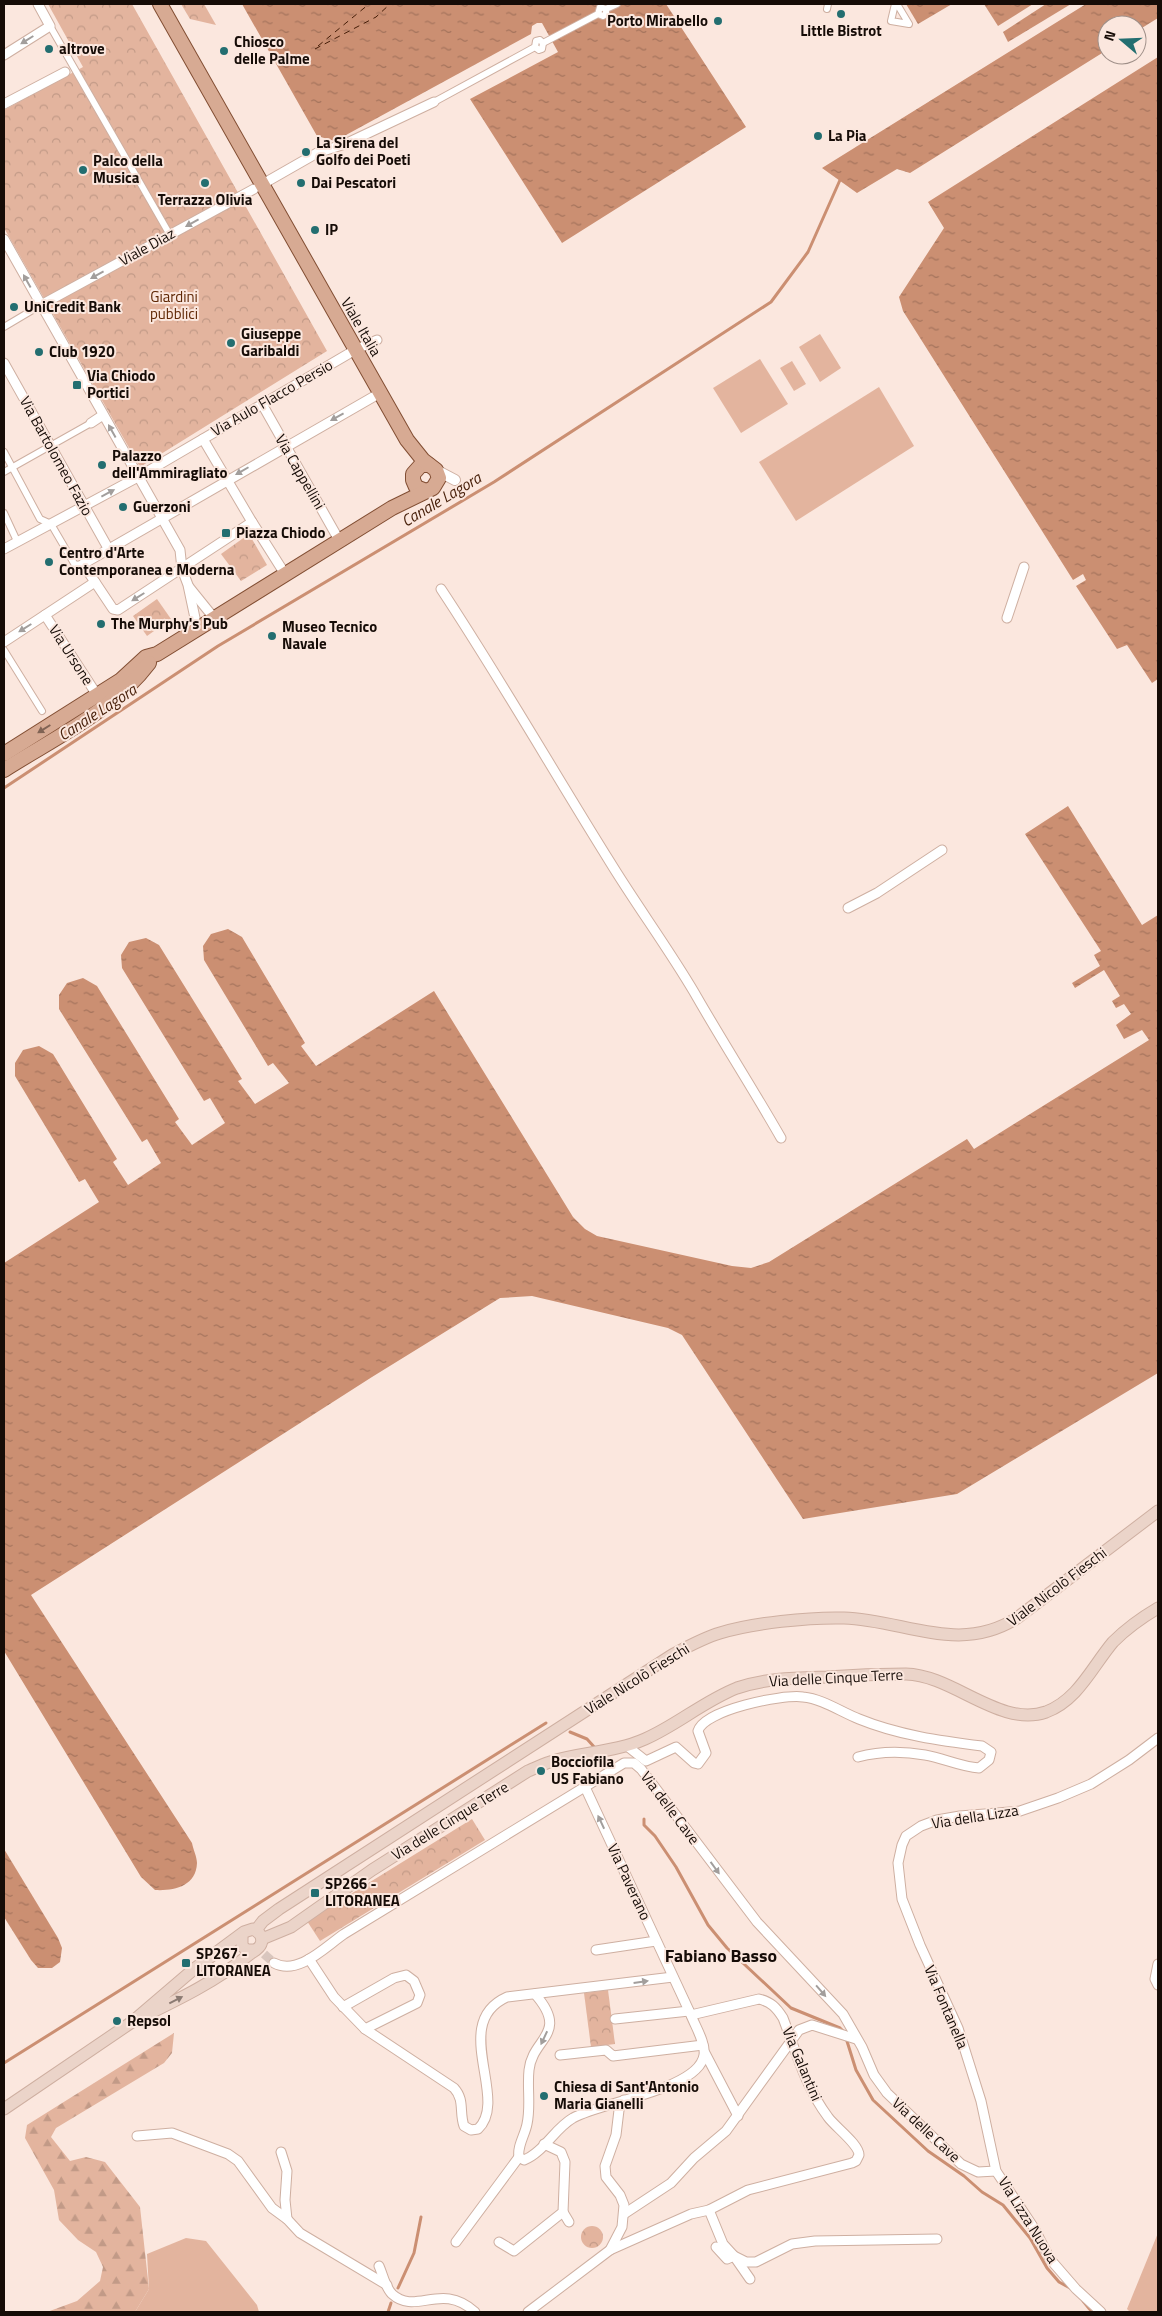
<svg xmlns="http://www.w3.org/2000/svg" width="1162" height="2316" font-family="'Titillium Web',sans-serif">
  <defs>
    <pattern id="forest-firs" width="22" height="20" patternUnits="userSpaceOnUse" patternTransform="scale(1.25)"><rect width="22" height="20" fill="#e3b49e"/><path d="M5 1l3.5 6h-7zM16 11l3.5 6h-7z" fill="#c29a87"/></pattern>
    <pattern id="park-crowns" width="20" height="18" patternUnits="userSpaceOnUse" patternTransform="scale(1.25)"><rect width="20" height="18" fill="#e3b49e"/><path d="M2 6a3 3 0 1 1 6 0M12 15a3 3 0 1 1 6 0" fill="none" stroke="#c29a87"/></pattern>
    <pattern id="water-ripples" width="26" height="14" patternUnits="userSpaceOnUse" patternTransform="scale(1.25)"><rect width="26" height="14" fill="#cb8f72"/><path d="M2 4q2-2 4 0t4 0M15 11q2-2 4 0t4 0" fill="none" stroke="#a4735c"/></pattern>
  </defs>
  <rect width="100%" height="100%" fill="#fbe7de"/>
  <g fill="#e3b49e">
    <path d="M820,334L841,368L820,382L799,347Z"/>
    <path d="M760,359L788,404L741,433L713,388Z"/>
    <path d="M792,361L806,384L794,391L780,368Z"/>
    <path d="M879,387L914,446L796,521L759,462Z"/>
    <path d="M1158,2233V2312H1130L1127,2309Z"/>
    <path d="M186,2238L206,2241L257,2305L259,2312H135L149,2289L147,2254Z"/>
  </g>
  <path fill="url(#forest-firs)" d="M174,2033L172,2053L164,2063L56,2128L51,2137L70,2161L86,2157L105,2162L140,2207L149,2289L135,2312H47L77,2301L100,2281L103,2267L96,2252L78,2240L59,2220L54,2190L25,2138L27,2125Z"/>
  <g fill="url(#park-crowns)">
    <path d="M48,4H132L327,351L140,467L4,228V110L83,67Z"/>
    <path d="M181,4H204L216,25L190,19Z"/>
    <path d="M249,534L267,565L241,581L221,554Z"/>
    <path d="M157,599L171,619L147,636L133,616Z"/>
    <path d="M472,1819L485,1840L320,1941L307,1921Z"/>
    <path d="M608,1990L615,2044L591,2047L584,1993Z"/>
    <circle cx="592" cy="2237" r="11"/>
  </g>
  <g fill="url(#water-ripples)">
    <path d="M242,4H666L746,127L562,243L470,99L558,52L542,23H537L532,26L531,34L335,141L317,136Z"/>
    <path d="M906,4H952L918,24Z"/>
    <path d="M984,4H1033L998,26Z"/>
    <path d="M1046,4H1071L1008,42L1003,32Z"/>
    <path d="M1086,4H1158V18L1137,31V25H1107V50L910,173L897,169L857,193L822,168Z"/>
    <path d="M1158,57V679L1152,683L1127,645L1117,649L1076,586L1086,580L1083,574L1073,580L903,311L899,297L944,228L928,202Z"/>
    <path d="M1068,806L1142,925L1158,915V1373L957,1494L803,1519L682,1335L668,1328L532,1296L500,1298L372,1377L31,1595L192,1843C193,1849 197,1857 197,1863C196,1887 173,1891 155,1890L141,1877L4,1651V1263L99,1202L85,1179L79,1182L15,1076V1063L23,1050L39,1046L53,1054L117,1159L113,1162L128,1185L161,1163L147,1139L142,1142L59,1009V995L67,983L83,978L97,986L179,1119L175,1122L192,1145L225,1123L210,1098L204,1101L122,968L121,955L129,942L146,938L159,945L242,1079L238,1081L255,1104L289,1083L273,1063L268,1066L204,960L203,946L211,934L228,929L242,937L305,1043L301,1046L316,1066L434,991L573,1217L585,1229L597,1236L732,1266L751,1268L769,1262L967,1139L974,1149L1149,1040L1142,1030L1124,1039L1116,1025L1131,1014L1124,1004L1116,1008L1112,1001L1120,996L1104,970L1075,988L1072,983L1100,966L1094,955L1101,951L1025,834Z"/>
    <path d="M4,1849L58,1938L62,1948L60,1962L52,1968H38L31,1960L4,1917Z"/>
  </g>
  <g fill="none" stroke-linecap="round" stroke-linejoin="round">
    <g stroke="#cb8f72" stroke-width="3">
      <path d="M4,788L218,646L494,482L771,302L808,252L840,180"/>
      <path d="M570,1732L587,1739L596,1749"/>
      <path d="M600,1754L608,1765"/>
      <path d="M644,1819V1825L655,1836L676,1867L708,1925L727,1948L791,2008L840,2028L844,2032"/>
      <path d="M846,2038L856,2070L873,2100L928,2151L964,2176L982,2192L1003,2205L1030,2238L1047,2268L1059,2282L1070,2288"/>
      <path d="M4,2063L546,1723"/>
      <path d="M398,2288L414,2253L421,2217"/>
      <path d="M1083,2301L1092,2312"/>
      <path d="M388,2312L391,2303"/>
    </g>
    <g stroke="#451d07" stroke-width="1" stroke-dasharray="6 5" stroke-linecap="butt">
      <path d="M318,46L369,4"/>
      <path d="M315,49L376,17L390,4"/>
    </g>
    <path stroke="#d9c6be" stroke-width="9" stroke-dasharray="9 4.5" stroke-linecap="butt" d="M264,1954L274,1963"/>
    <g stroke="#ceafa1" stroke-width="8">
      <g id="pedestrian">
        <path d="M895,4L891,21L909,24L897,4"/>
        <path d="M606,9L617,4"/>
        <path d="M827,9L828,4"/>
        <path d="M50,26L170,235"/>
        <path d="M543,43L598,14L600,7L606,9V14L603,16L598,14"/>
        <path d="M434,102L535,47L536,41L540,40L543,43L542,49L539,50L535,47"/>
        <path d="M4,327L41,305"/>
        <path d="M4,452L40,519L51,524L75,565L83,564"/>
        <path d="M4,472L91,423"/>
        <path d="M4,513L17,541"/>
        <path d="M4,650L42,711"/>
      </g>
    </g>
    <g stroke="#ceafa1" stroke-width="11">
      <g id="minor">
        <path d="M4,55L50,26L38,4"/>
        <path d="M4,104L65,72"/>
        <path d="M261,185L317,153L345,144L434,102"/>
        <path d="M4,239L180,550L182,569L188,585L195,618L191,632"/>
        <path d="M41,305L254,189"/>
        <path d="M4,363L108,548"/>
        <path d="M262,404L339,540"/>
        <path d="M91,423L103,415"/>
        <path d="M203,439L252,522"/>
        <path d="M4,549L138,477L355,350L377,340"/>
        <path d="M285,574L252,522L118,610L113,609L83,564L380,393"/>
        <path d="M189,587L214,618"/>
        <path d="M441,589C500,678 553,771 610,862C637,906 668,948 694,992C722,1041 753,1089 781,1138"/>
        <path d="M45,615L97,695"/>
        <path d="M1007,618L1024,567"/>
        <path d="M4,642L95,582"/>
        <path d="M848,908L877,893L942,850"/>
        <path d="M627,1746L646,1761L676,1747L694,1763L698,1764L706,1753L698,1731C704,1710 782,1694 803,1697C823,1699 841,1712 859,1719C898,1735 941,1741 982,1746L991,1752L989,1760L979,1768C961,1767 943,1758 925,1755C903,1751 880,1751 858,1757"/>
        <path d="M596,1950L656,1941"/>
        <path d="M309,1959L334,1997L365,2029L454,2088C465,2100 459,2112 464,2126L471,2130L478,2129C510,2099 449,2023 507,1997L673,1977"/>
        <path d="M274,1963C298,1976 325,1947 344,1934L624,1763H634L641,1769L757,1922L843,2014L862,2047L874,2075L887,2093L961,2164L978,2172L996,2171"/>
        <path d="M1158,1964L1155,1979L1158,1985"/>
        <path d="M343,2007L394,1978L406,1975L414,1981L420,1995L417,2003L365,2029"/>
        <path d="M615,2019L689,2011"/>
        <path d="M705,2053L738,2116"/>
        <path d="M560,2055L606,2050L613,2056L703,2045"/>
        <path d="M137,2136L172,2133L228,2154L238,2161L272,2208L287,2219L300,2233L387,2285"/>
        <path d="M281,2152L287,2171L285,2200L287,2219"/>
        <path d="M519,2157L524,2160C543,2153 555,2128 573,2118C600,2102 699,2090 704,2055C706,2043 695,2026 691,2015L585,1787"/>
        <path d="M519,2157C517,2146 525,2135 527,2124C531,2106 527,2088 529,2070C532,2038 570,2034 535,1994"/>
        <path d="M709,2210L723,2244L734,2256L746,2262H756L792,2244L815,2241L937,2239"/>
        <path d="M563,2212L569,2222"/>
        <path d="M624,2214L671,2183L694,2158L726,2131L799,2030L812,2025L856,2039"/>
        <path d="M456,2242L519,2157"/>
        <path d="M499,2242L514,2251L563,2212L565,2162L561,2152L544,2144"/>
        <path d="M716,2247L727,2259L734,2256L750,2279"/>
        <path d="M610,2250L691,2214L709,2210L748,2190L852,2163L856,2161L859,2155C859,2144 835,2127 828,2117C806,2088 796,2052 783,2018C776,2007 771,2002 759,1999L691,2015"/>
        <path d="M379,2266C383,2275 385,2287 392,2294C416,2316 441,2281 475,2312"/>
        <path d="M528,2312L610,2250L622,2227L624,2205L620,2195L606,2177L605,2166L616,2135L619,2110L624,2100"/>
        <path d="M1101,2312L1076,2289L1050,2259L1034,2228L996,2171L981,2101L958,2028L920,1945L902,1899L898,1863L902,1845L906,1836L921,1826L937,1820L960,1816L1020,1811L1058,1798L1091,1784L1129,1760L1158,1738"/>
      </g>
    </g>
    <g stroke="#ceafa1" stroke-width="12">
      <path id="tertiary" d="M436,470L455,480"/>
    </g>
    <g stroke="#ceafa1" stroke-width="13">
      <g id="secondary">
        <path d="M256,1930L263,1921L279,1909L672,1655C687,1647 703,1638 720,1633C752,1623 810,1617 844,1618C905,1620 959,1655 1017,1618L1158,1511"/>
        <path d="M242,1935V1946L247,1950H255"/>
        <path d="M262,1939L291,1927L372,1870L528,1771C536,1768 545,1763 553,1761C583,1752 616,1752 645,1739C677,1725 704,1701 737,1688C766,1678 796,1678 827,1677C853,1675 880,1674 906,1674C953,1675 1000,1728 1046,1712C1078,1700 1092,1667 1113,1642C1127,1628 1141,1618 1158,1608"/>
        <path d="M4,2109L132,2022L194,1969L244,1932L253,1929C259,1932 264,1937 261,1944C259,1949 254,1951 250,1954C214,1983 173,2002 132,2022"/>
      </g>
    </g>
    <g stroke="#824e33" stroke-width="16">
      <g id="primary">
        <path d="M426,491L416,487L413,480V474L421,465H429"/>
        <path d="M4,754L121,680L146,657L157,654L392,508L433,488L439,478L436,470L423,460L407,440L160,4"/>
        <path d="M4,770C54,738 113,711 149,663"/>
      </g>
    </g>
    <use href="#pedestrian" stroke="#fff" stroke-width="6"/>
    <use href="#minor" stroke="#fff" stroke-width="9"/>
    <use href="#tertiary" stroke="#fff" stroke-width="10"/>
    <use href="#secondary" stroke="#ebd4c9" stroke-width="11"/>
    <use href="#primary" stroke="#d7aa93" stroke-width="14"/>
  </g>
  <defs><path id="oneway-solid" d="M-6-.8H1V-3.2L6.5 0L1 3.2V.8H-6Z" transform="scale(1.25)"/></defs>
  <g fill="#a29e9c">
    <use href="#oneway-solid" transform="translate(27 40) rotate(148)"/>
    <use href="#oneway-solid" transform="translate(192 223) rotate(151)"/>
    <use href="#oneway-solid" transform="translate(97 275) rotate(151)"/>
    <use href="#oneway-solid" transform="translate(27 281) rotate(-119)"/>
    <use href="#oneway-solid" transform="translate(337 417) rotate(151)"/>
    <use href="#oneway-solid" transform="translate(112 431) rotate(-119)"/>
    <use href="#oneway-solid" transform="translate(242 471) rotate(150)"/>
    <use href="#oneway-solid" transform="translate(108 493) rotate(-28)"/>
    <use href="#oneway-solid" transform="translate(138 597) rotate(148)"/>
    <use href="#oneway-solid" transform="translate(25 628) rotate(148)"/>
    <use href="#oneway-solid" transform="translate(601 1822) rotate(-115)"/>
    <use href="#oneway-solid" transform="translate(715 1868) rotate(54)"/>
    <use href="#oneway-solid" transform="translate(641 1982) rotate(-8)"/>
    <use href="#oneway-solid" transform="translate(821 1991) rotate(49)"/>
    <use href="#oneway-solid" transform="translate(544 2038) rotate(115)"/>
  </g>
  <use fill="#806354" href="#oneway-solid" transform="translate(44 729) rotate(148)"/>
  <use fill="#8b7a72" href="#oneway-solid" transform="translate(176 2000) rotate(-27)"/>
  <g fill="#236e70" stroke="#fbe7de" stroke-width="2">
    <circle cx="841" cy="14" r="5"/>
    <circle cx="718" cy="21" r="5"/>
    <circle cx="49" cy="49" r="5"/>
    <circle cx="224" cy="51" r="5"/>
    <circle cx="818" cy="136" r="5"/>
    <circle cx="306" cy="152" r="5"/>
    <circle cx="83" cy="170" r="5"/>
    <circle cx="205" cy="183" r="5"/>
    <circle cx="301" cy="183" r="5"/>
    <circle cx="315" cy="230" r="5"/>
    <circle cx="14" cy="307" r="5"/>
    <circle cx="231" cy="343" r="5"/>
    <circle cx="39" cy="352" r="5"/>
    <rect x="72" y="380" width="10" height="10" rx="2.5"/>
    <circle cx="102" cy="465" r="5"/>
    <circle cx="123" cy="507" r="5"/>
    <rect x="221" y="528" width="10" height="10" rx="2.5"/>
    <circle cx="49" cy="562" r="5"/>
    <circle cx="101" cy="624" r="5"/>
    <circle cx="272" cy="636" r="5"/>
    <circle cx="541" cy="1771" r="5"/>
    <rect x="310" y="1888" width="10" height="10" rx="2.5"/>
    <rect x="181" y="1958" width="10" height="10" rx="2.5"/>
    <circle cx="117" cy="2021" r="5"/>
    <circle cx="544" cy="2096" r="5"/>
  </g>
  <g text-anchor="middle" stroke-width="4" stroke-linejoin="round" paint-order="stroke">
    <g font-size="15" font-weight="bold" fill="#160c07" stroke="#fbe7de" text-anchor="start">
      <text x="708" y="26" text-anchor="end">Porto Mirabello</text>
      <text x="841" y="36" text-anchor="middle">Little Bistrot</text>
      <text x="234" y="47">Chiosco<tspan x="234" dy="17">delle Palme</tspan></text>
      <text x="59" y="54">altrove</text>
      <text x="828" y="141">La Pia</text>
      <text x="316" y="148">La Sirena del<tspan x="316" dy="17">Golfo dei Poeti</tspan></text>
      <text x="93" y="166">Palco della<tspan x="93" dy="17">Musica</tspan></text>
      <text x="311" y="188">Dai Pescatori</text>
      <text x="205" y="205" text-anchor="middle">Terrazza Olivia</text>
      <text x="325" y="235">IP</text>
      <text x="24" y="312">UniCredit Bank</text>
      <text x="241" y="339">Giuseppe<tspan x="241" dy="17">Garibaldi</tspan></text>
      <text x="49" y="357">Club 1920</text>
      <text x="87" y="381">Via Chiodo<tspan x="87" dy="17">Portici</tspan></text>
      <text x="112" y="461">Palazzo<tspan x="112" dy="17">dell'Ammiragliato</tspan></text>
      <text x="133" y="512">Guerzoni</text>
      <text x="236" y="538">Piazza Chiodo</text>
      <text x="59" y="558">Centro d'Arte<tspan x="59" dy="17">Contemporanea e Moderna</tspan></text>
      <text x="111" y="629">The Murphy's Pub</text>
      <text x="282" y="632">Museo Tecnico<tspan x="282" dy="17">Navale</tspan></text>
      <text x="551" y="1767">Bocciofila<tspan x="551" dy="17">US Fabiano</tspan></text>
      <text x="325" y="1889">SP266 -<tspan x="325" dy="17">LITORANEA</tspan></text>
      <text x="196" y="1959">SP267 -<tspan x="196" dy="17">LITORANEA</tspan></text>
      <text x="127" y="2026">Repsol</text>
      <text x="554" y="2092">Chiesa di Sant'Antonio<tspan x="554" dy="17">Maria Gianelli</tspan></text>
    </g>
    <g font-size="15" fill="#160c07" stroke="#fbe7de">
      <text transform="translate(147 247) rotate(-29)" y="5">Viale Diaz</text>
      <text transform="translate(361 327) rotate(60)" y="5">Viale Italia</text>
      <text transform="translate(272 398) rotate(-30)" y="5">Via Aulo Flacco Persio</text>
      <text transform="translate(56 456) rotate(61)" y="5">Via Bartolomeo Fazio</text>
      <text transform="translate(300 472) rotate(60)" y="5">Via Cappellini</text>
      <text transform="translate(71 655) rotate(57)" y="5">Via Ursone</text>
      <text transform="translate(1057 1587) rotate(-37)" y="5">Viale Nicolò Fieschi</text>
      <text transform="translate(836 1678) rotate(-3)" y="5">Via delle Cinque Terre</text>
      <text transform="translate(637 1679) rotate(-32)" y="5">Viale Nicolò Fieschi</text>
      <text transform="translate(670 1808) rotate(53)" y="5">Via delle Cave</text>
      <text transform="translate(975 1817) rotate(-9)" y="5">Via della Lizza</text>
      <text transform="translate(450 1821) rotate(-32)" y="5">Via delle Cinque Terre</text>
      <text transform="translate(629 1882) rotate(65)" y="5">Via Paverano</text>
      <text transform="translate(946 2007) rotate(67)" y="5">Via Fontanella</text>
      <text transform="translate(802 2064) rotate(67)" y="5">Via Galantini</text>
      <text transform="translate(926 2130) rotate(43)" y="5">Via delle Cave</text>
      <text transform="translate(1028 2220) rotate(58)" y="5">Via Lizza Nuova</text>
    </g>
    <g font-size="15" fill="#5f2705" stroke="#fbe7de">
      <text x="174" y="302">Giardini<tspan x="174" dy="17">pubblici</tspan></text>
    </g>
    <g font-size="16" font-style="italic" fill="#451d07" stroke="#fbe7de">
      <text transform="translate(441 499) rotate(-31)" y="6">Canale Lagora</text>
      <text transform="translate(97 712) rotate(-33)" y="6">Canale Lagora</text>
    </g>
    <g font-size="18" font-weight="bold" fill="#160c07" stroke="#fbe7de">
      <text x="721" y="1962">Fabiano Basso</text>
    </g>
  </g>
  <rect width="1162" height="2316" fill="none" stroke="#160c07" stroke-width="10"/>
  <g transform="translate(1122 40) rotate(289)"><circle r="24" fill="#fbe7de" stroke="#9f8f88"/>
  <path d="M0-4L9 19L0 12L-9 19Z" fill="#236e70"/>
  <text y="-8" font-size="14" font-weight="bold" text-anchor="middle" fill="#160c07">N</text>
  </g>
</svg>
